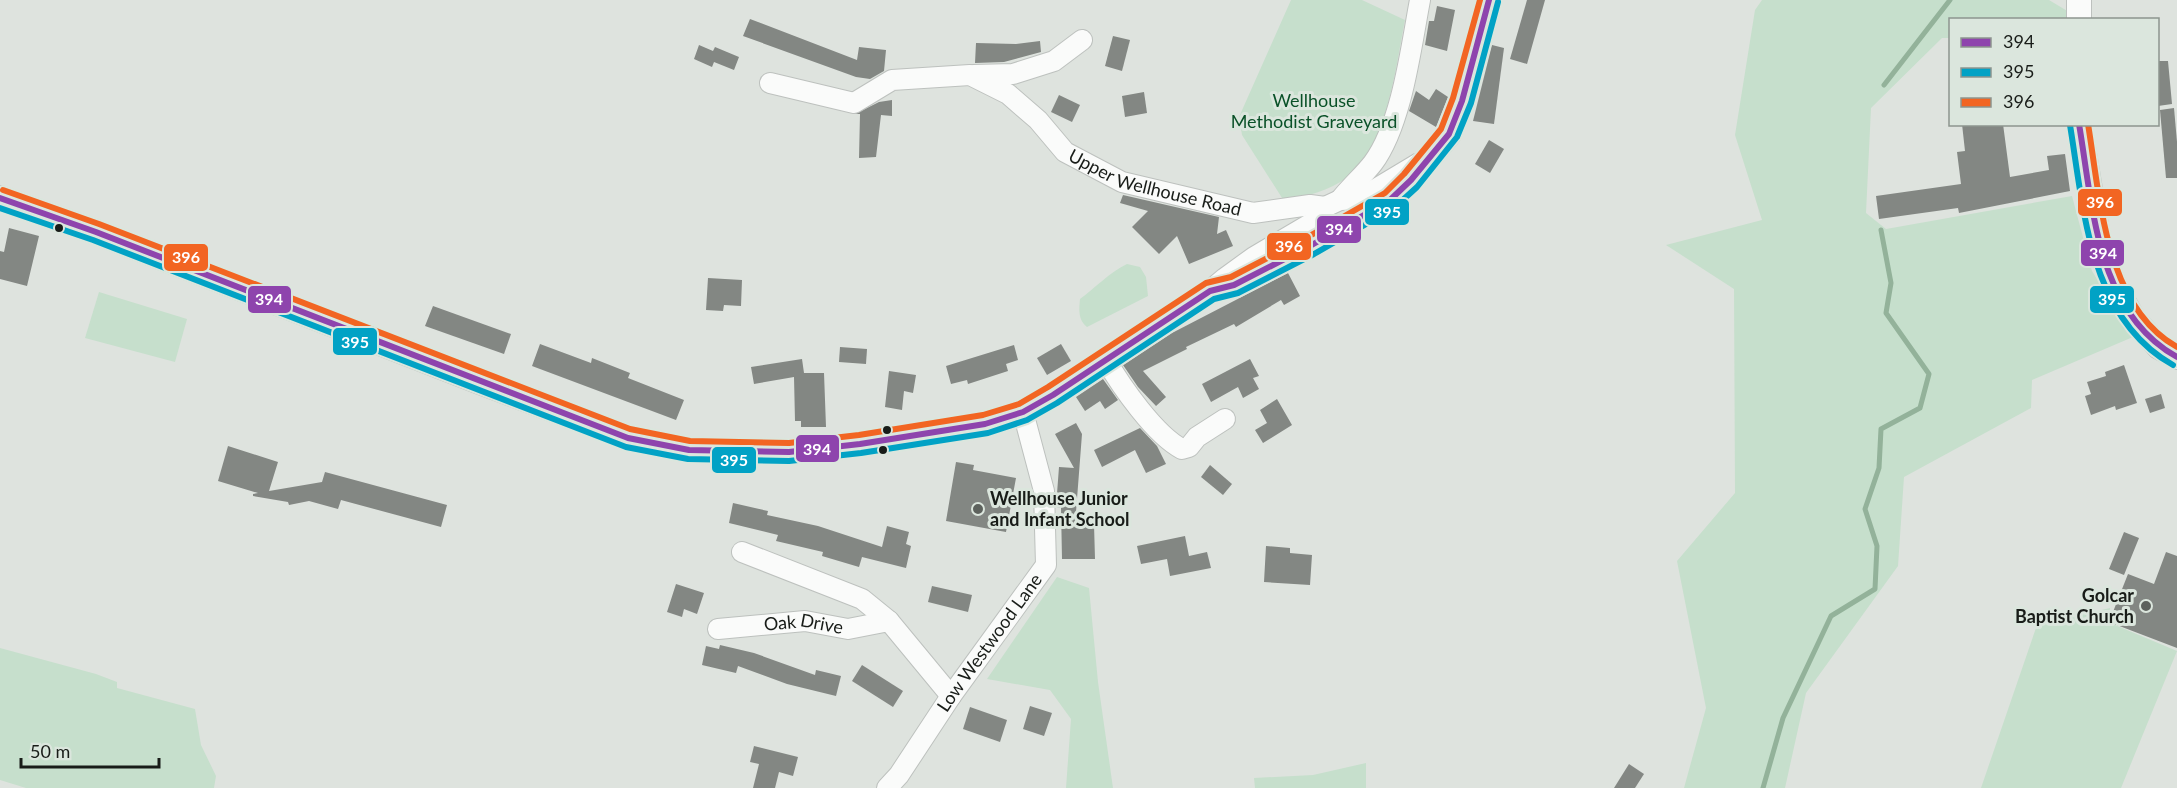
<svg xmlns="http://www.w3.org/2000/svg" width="2177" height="788" font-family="Lato,sans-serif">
  <rect width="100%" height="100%" fill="#dee3de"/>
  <g fill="#c6dfcc">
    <path d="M1291,0H1362L1405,20C1396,65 1387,148 1348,177C1329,191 1306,196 1284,201L1242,135L1239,117Z"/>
    <path d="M1762,0H2049L2069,12L2068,19L1950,20V38H1942L1871,108L1866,213L1886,229L2072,196L2092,271L2133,337L2032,380L2031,408L1904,477L1898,566L1806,693L1785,788H1684L1706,708L1677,561L1735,493L1734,289L1666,245L1762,220L1735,135L1755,10Z"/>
    <path d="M1127,264L1140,267L1146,277L1148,296L1087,327C1078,320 1079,310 1080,299C1096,287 1109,273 1127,264Z"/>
    <path d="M99,292L187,319L175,362L85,338Z"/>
    <path d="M1057,577L1089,588L1098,682L1113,788H1066L1071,719L1050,690L987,679Z"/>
    <path d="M2110,608L2108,622L2177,651L2121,788H1981L2037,625Z"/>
    <path d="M0,648L96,674L117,682V688L195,709L201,745L216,776L214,788H26L0,780Z"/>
    <path d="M1366,763V788H1255L1254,778L1313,775Z"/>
  </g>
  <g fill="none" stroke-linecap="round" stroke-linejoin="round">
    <g stroke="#93b29a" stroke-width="5">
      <path d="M1884,85L1950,0"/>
      <path d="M1763,788L1783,718L1831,616L1875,589L1877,546L1865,509L1879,468L1881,429L1920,408L1929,374L1886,313L1891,283L1881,230"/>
    </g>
  </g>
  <g fill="#838783">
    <path d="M1527,0H1545L1527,64L1510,59Z"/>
    <path d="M1437,6L1455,10L1447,51L1425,45L1429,21H1434Z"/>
    <path d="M750,19L857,60L859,47L886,50L884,71L870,79L856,77L743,36Z"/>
    <path d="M1113,36L1130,40L1122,71L1105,66Z"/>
    <path d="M1040,41L1041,52L1004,62L975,63L976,43L1016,44Z"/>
    <path d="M699,45L713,51L715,47L739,57L734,70L714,62L712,67L694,59Z"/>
    <path d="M1492,45L1504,48L1494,124L1473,121Z"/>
    <path d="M2157,61H2168L2172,104L2158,106Z"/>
    <path d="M1436,89L1448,97L1436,127L1409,111L1416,91L1429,100Z"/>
    <path d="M1144,92L1147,113L1125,117L1122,96Z"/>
    <path d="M1059,95L1080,105L1072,122L1051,112Z"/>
    <path d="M892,100V116L881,115L876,157L859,158L860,114H855L879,102Z"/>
    <path d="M2174,108L2177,142V178H2166L2160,110Z"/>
    <path d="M1962,124H2003L2010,177L2049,170L2047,156L2065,154L2070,191L1959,213L1958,208L1879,219L1876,196L1961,184L1957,152L1965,151Z"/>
    <path d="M1489,140L1504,149L1490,173L1475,164Z"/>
    <path d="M1123,195L1219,217L1217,234L1226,230L1233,246L1189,264L1177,236L1159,254L1132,227L1148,211L1120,203Z"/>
    <path d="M9,228L39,236L27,286L0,279V251L4,252Z"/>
    <path d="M1288,273L1300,296L1284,305L1281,300L1236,327L1234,324L1186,347L1187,349L1143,371L1166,397L1156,406L1138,387L1123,365L1172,333Z"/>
    <path d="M708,278L742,280L741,306L724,305L723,311L706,310Z"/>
    <path d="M433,306L511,334L504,354L425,326Z"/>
    <path d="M540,344L591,363L592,358L630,373L628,378L684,400L676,420L532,366Z"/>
    <path d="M1061,344L1071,361L1047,375L1037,358Z"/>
    <path d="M1014,345L1018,360L1006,364L1008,371L968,384L967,380L951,384L946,366Z"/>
    <path d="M840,347L867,349L866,364L839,362Z"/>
    <path d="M802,359L804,373H824L826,427H801V421H795L794,377L754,384L751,367Z"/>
    <path d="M1250,359L1259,376L1253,378L1259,389L1243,398L1238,387L1211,402L1202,384Z"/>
    <path d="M2124,365L2137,403L2116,410L2115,406L2091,415L2085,396L2091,394L2087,382L2106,376L2105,372Z"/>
    <path d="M889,371L916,375L913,393L904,391L902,410L885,407Z"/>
    <path d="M1103,379L1118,400L1105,409L1100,401L1085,411L1076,397Z"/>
    <path d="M2161,394L2165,408L2150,413L2145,399Z"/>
    <path d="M1277,399L1292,425L1263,443L1255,430L1267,423L1260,410Z"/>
    <path d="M1076,423L1082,434L1075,525L1094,524L1095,559H1062L1061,508L1056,507L1059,467L1074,468L1055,434Z"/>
    <path d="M1140,428L1157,446L1166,464L1146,473L1135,450L1102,467L1094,450Z"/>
    <path d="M228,446L278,462L269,491L322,482L325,472L447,505L441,527L341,500L338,509L309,501L289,505L288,502L253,496V494L258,493L218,481Z"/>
    <path d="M956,462L974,465L973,470L1016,478L1006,532L946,521Z"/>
    <path d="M1210,465L1232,484L1223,495L1201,477Z"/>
    <path d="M733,503L768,511L767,515L818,526L882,547L887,526L909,532L906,544L911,546L906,568L862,557L859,567L822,556L823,552L776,541L778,535L729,523Z"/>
    <path d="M2124,532L2139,538L2124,575L2109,569Z"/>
    <path d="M1185,536L1189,556L1207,552L1211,568L1170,576L1167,559L1141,564L1137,546Z"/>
    <path d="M1266,546L1290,548V553L1312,555L1310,585L1264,582Z"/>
    <path d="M2166,552L2177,556V648L2109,622L2128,574L2154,584Z"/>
    <path d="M676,584L704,593L697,614L684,609L682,617L667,612Z"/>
    <path d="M932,586L972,595L968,612L928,602Z"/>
    <path d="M720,645L754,653L815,675L816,670L841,676L836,696L787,684L738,666L736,673L702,665L706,646L719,649Z"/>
    <path d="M862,665L903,691L893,707L852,681Z"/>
    <path d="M1030,706L1052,713L1044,736L1023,729Z"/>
    <path d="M970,707L1007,720L1000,742L963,729Z"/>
    <path d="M754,746L798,757L793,776L779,772L775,788H753L759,764L750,762Z"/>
    <path d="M1629,764L1644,774L1635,788H1614Z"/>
  </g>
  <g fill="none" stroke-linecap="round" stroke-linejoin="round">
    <g stroke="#bdc1be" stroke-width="22">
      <g id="minor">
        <path d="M974,75L1013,74L1054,61L1082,40"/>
        <path id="s1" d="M770,83L854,103L892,80L970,75L1008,94L1038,120L1065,152L1122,182L1253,213L1310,205L1325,207"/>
        <path d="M1340,200C1350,187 1363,176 1373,163C1402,124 1411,47 1420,0"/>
        <path d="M1212,289L1225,278L1254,257L1315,221L1325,207L1340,200L1359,199L1419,163"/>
        <path d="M1106,360C1121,386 1155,435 1182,449L1189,447L1197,437L1225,419"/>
        <path d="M742,552L862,599L889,621"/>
        <path id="s2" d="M718,629L805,621L848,629L889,621L951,696"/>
        <path id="s3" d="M887,788L899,775L951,696L1046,565L1044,491L1023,412"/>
      </g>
    </g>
    <g stroke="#bdc1be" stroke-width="26">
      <g id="tertiary">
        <path d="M2079,20V0"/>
        <path d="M2079,124L2100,249L2115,287L2134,320L2159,347L2177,357"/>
        <path d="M0,198L96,232L477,381L628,438L689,450L789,452L860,444L985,424L1023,412L1053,395L1210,291L1234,285L1310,246L1390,200L1411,180L1449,134L1462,101L1489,0"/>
      </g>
    </g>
    <use href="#minor" stroke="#fafbfa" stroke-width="20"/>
    <use href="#tertiary" stroke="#fafbfa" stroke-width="24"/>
    <g stroke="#dbe6dd" stroke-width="10">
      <g id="bus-1">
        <path d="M2079,124C2093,206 2096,312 2177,357"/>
        <path d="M0,198L96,232L628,438L689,450L789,452L860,444L985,424L1023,412L1053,395L1210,291L1234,285L1310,246L1390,200L1411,180L1449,134L1462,101L1489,0"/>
      </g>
    </g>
    <g stroke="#dbe6dd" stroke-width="10">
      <g id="bus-2">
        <path d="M2070,125C2084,210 2089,318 2173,365"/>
        <path d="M0,208L93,240L626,447L688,459L789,461L861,453L988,433L1027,420L1057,403L1214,299L1238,293L1314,254L1394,208L1417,187L1457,137L1471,103L1498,2"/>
      </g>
    </g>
    <g stroke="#dbe6dd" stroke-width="10">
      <g id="bus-3">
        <path d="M2088,124C2100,196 2105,307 2177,347"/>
        <path d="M3,190L99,224L630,429L690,441L789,443L859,435L983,415L1019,404L1048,387L1206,283L1231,277L1306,238L1385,193L1404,174L1441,129L1453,98L1480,0"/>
      </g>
    </g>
    <use href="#bus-1" stroke="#8e44ad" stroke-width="6"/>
    <use href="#bus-2" stroke="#01a2c5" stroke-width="6"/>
    <use href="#bus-3" stroke="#f26522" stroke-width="6"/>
  </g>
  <g fill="#181c18" stroke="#dbe6dd" stroke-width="2">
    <circle cx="59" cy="228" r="5"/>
    <circle cx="887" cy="430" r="5"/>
    <circle cx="883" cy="450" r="5"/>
  </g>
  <g fill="#5d625d" stroke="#dbe6dd" stroke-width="2">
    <circle cx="978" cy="509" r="6"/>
    <circle cx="2146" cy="606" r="6"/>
  </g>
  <g text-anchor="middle" stroke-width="6" stroke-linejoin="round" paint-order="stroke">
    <g font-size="18" fill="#0a5128" stroke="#dbe6dd">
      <text x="1314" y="107">Wellhouse<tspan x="1314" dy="21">Methodist Graveyard</tspan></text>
    </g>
    <g font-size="18" fill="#181c18" stroke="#dbe6dd">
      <text dy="6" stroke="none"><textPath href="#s1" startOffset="429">Upper Wellhouse Road</textPath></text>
      <text dy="6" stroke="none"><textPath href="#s2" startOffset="86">Oak Drive</textPath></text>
      <text dy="6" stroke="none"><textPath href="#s3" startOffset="178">Low Westwood Lane</textPath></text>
    </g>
    <g font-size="18" font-weight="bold" fill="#181c18" stroke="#dbe6dd" text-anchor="start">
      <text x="990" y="505">Wellhouse Junior<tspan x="990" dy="21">and Infant School</tspan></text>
      <text x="2134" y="602" text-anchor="end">Golcar<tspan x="2134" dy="21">Baptist Church</tspan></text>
    </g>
  </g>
  <g stroke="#dbe6dd" stroke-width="2">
    <rect x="2077" y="188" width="46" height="29" rx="6" fill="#f26522"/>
    <rect x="1364" y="198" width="46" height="28" rx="6" fill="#01a2c5"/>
    <rect x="1316" y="215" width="46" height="29" rx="6" fill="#8e44ad"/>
    <rect x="1266" y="232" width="46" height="29" rx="6" fill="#f26522"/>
    <rect x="2080" y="239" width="45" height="28" rx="6" fill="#8e44ad"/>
    <rect x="163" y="243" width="46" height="29" rx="6" fill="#f26522"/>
    <rect x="247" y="285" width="45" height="29" rx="6" fill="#8e44ad"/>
    <rect x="2089" y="285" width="46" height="29" rx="6" fill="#01a2c5"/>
    <rect x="332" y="327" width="46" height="29" rx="6" fill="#01a2c5"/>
    <rect x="795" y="434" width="45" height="29" rx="6" fill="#8e44ad"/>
    <rect x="711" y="446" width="46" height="28" rx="6" fill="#01a2c5"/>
  </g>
  <g font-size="16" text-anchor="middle" font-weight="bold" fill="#fff">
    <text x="2100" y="208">396</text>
    <text x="1387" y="218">395</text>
    <text x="1339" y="235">394</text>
    <text x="1289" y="252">396</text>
    <text x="2103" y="259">394</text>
    <text x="186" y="263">396</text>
    <text x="269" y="305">394</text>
    <text x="2112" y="305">395</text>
    <text x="355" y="348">395</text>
    <text x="817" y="455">394</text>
    <text x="734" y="466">395</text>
  </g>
  <rect x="1949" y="18" width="210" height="108" fill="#dbe6dd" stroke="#8d958e" stroke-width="1.5"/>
  <rect x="1961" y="38" width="30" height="9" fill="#8e44ad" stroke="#8d958e" stroke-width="1.5"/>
  <text x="2003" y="48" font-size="18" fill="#181c18">394</text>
  <rect x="1961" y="68" width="30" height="9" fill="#01a2c5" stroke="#8d958e" stroke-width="1.5"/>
  <text x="2003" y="78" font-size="18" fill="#181c18">395</text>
  <rect x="1961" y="98" width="30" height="9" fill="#f26522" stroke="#8d958e" stroke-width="1.5"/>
  <text x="2003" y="108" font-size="18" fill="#181c18">396</text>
  <path d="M21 758v9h138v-9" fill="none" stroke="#181c18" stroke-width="3"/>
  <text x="30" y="758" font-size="18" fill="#181c18" stroke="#dbe6dd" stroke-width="4.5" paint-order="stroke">50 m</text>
</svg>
